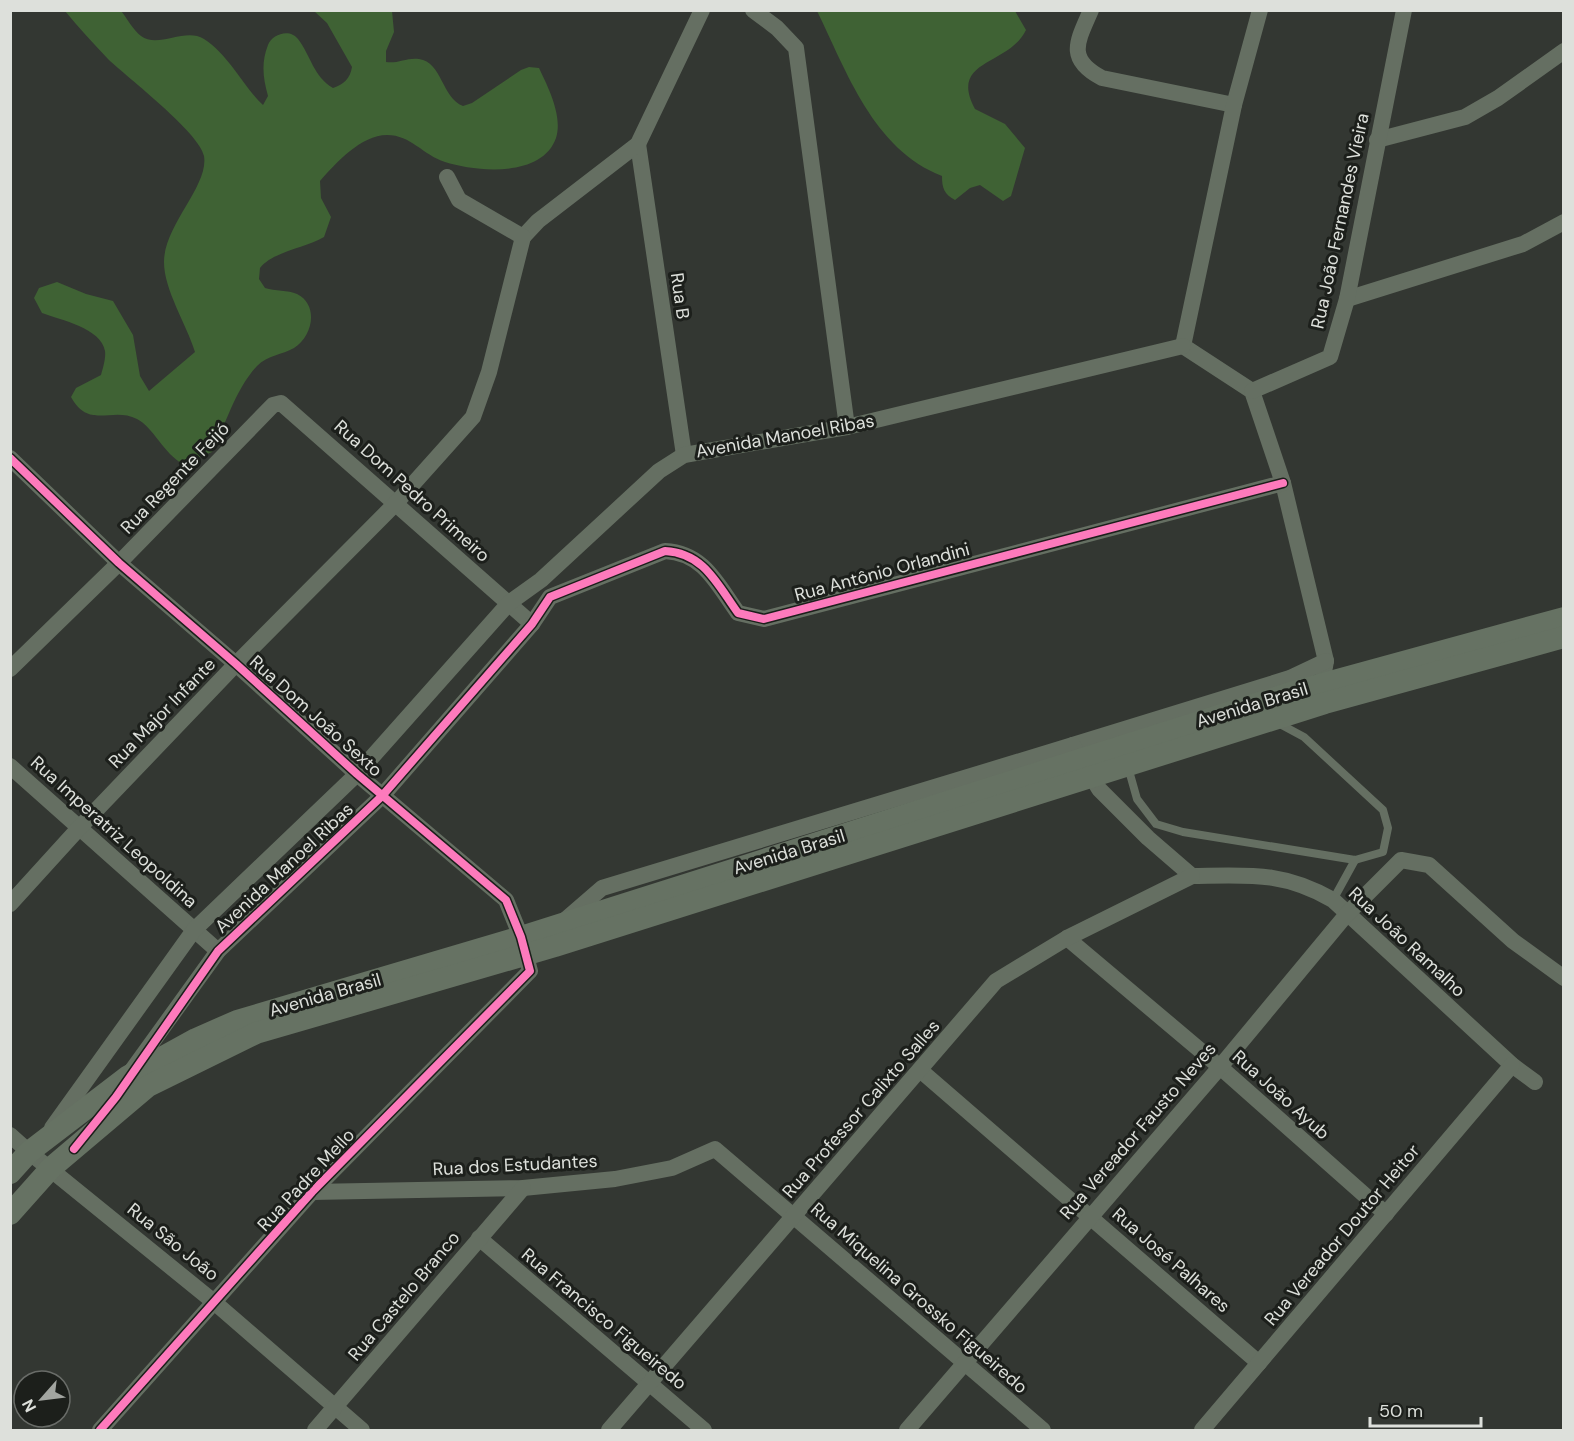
<svg xmlns="http://www.w3.org/2000/svg" width="1574" height="1441" font-family="'DM Sans',sans-serif">
  <rect width="100%" height="100%" fill="#333732"/>
  <g fill="#3f6234">
    <path d="M65,11H121C127,18 133,30 141,36C158,49 185,27 204,39C229,55 242,85 263,105L268,96C263,78 261,63 268,45C272,34 290,28 298,39C311,56 313,76 333,88C344,84 350,79 352,67L327,23L314,11H392L394,32L386,51V62C397,64 408,57 419,59C442,62 442,98 463,106L472,103L521,70L529,67L539,68C548,87 563,116 556,138C542,178 476,172 445,162C423,155 411,135 387,135C361,135 336,163 320,181L321,198L331,217L324,237C305,248 272,252 260,268L259,279L265,288C275,291 288,290 297,294C319,305 313,336 294,348C282,355 268,355 257,366C235,390 226,424 212,452L183,464C164,454 153,427 137,419C112,406 89,430 71,397L76,388L101,375C103,368 106,358 105,351C101,328 61,320 42,313L34,298L39,288L57,282L86,294L113,301L133,335L140,376L149,391L195,352C186,323 164,290 164,262C164,225 209,186 204,156C200,133 128,78 108,59C93,43 78,27 65,11Z"/>
    <path d="M817,11H1015L1026,30C1009,66 948,59 975,109L1005,124L1025,148L1011,196L1003,201L980,185L970,188L955,200C944,194 942,188 942,176C873,149 847,72 817,11Z"/>
  </g>
  <g fill="none" stroke-linecap="round" stroke-linejoin="round">
    <g stroke="#656f62" stroke-width="8">
      <path d="M1128,767L1137,799L1156,824L1183,832L1355,860L1383,852L1388,828L1383,810L1304,737L1278,723"/>
      <path d="M1333,900L1355,860"/>
    </g>
    <g stroke="#656f62" stroke-width="16">
      <path d="M753,10L777,28L796,48L847,427"/>
      <path d="M1091,10C1077,42 1066,59 1102,78L1234,105"/>
      <path d="M1377,140L1465,117L1498,98L1564,51"/>
      <path d="M638,144L684,455"/>
      <path d="M523,237L538,221L638,144L702,10"/>
      <path d="M1347,299L1523,244L1564,222"/>
      <path d="M1183,346L1252,391L1283,483L1326,661L1322,684L1323,693"/>
      <path d="M1183,346L1234,105L1260,10"/>
      <path d="M1252,391L1330,357L1347,299L1404,10"/>
      <path d="M10,458L119,563L236,664L357,774L506,900L521,937L530,971L312,1192L100,1430"/>
      <path d="M10,669L119,563L273,405L281,403L532,624"/>
      <path d="M1073,745L1290,678L1326,661"/>
      <path d="M10,766L218,951"/>
      <path d="M10,904L80,827L236,664L396,503L473,417L489,372L523,237L459,200L447,177"/>
      <path d="M565,920L602,888L1073,745L1099,789L1148,838L1192,876C1248,875 1283,871 1333,900L1512,1065L1535,1082"/>
      <path d="M1067,938L1220,1067L1386,1214"/>
      <path d="M920,1070L1259,1363"/>
      <path d="M130,1073L218,951L382,796L532,624L550,597L665,551C704,553 717,584 738,613L764,619L1283,483"/>
      <path d="M52,1128L194,930L357,774L509,603L541,580L659,471L684,455L847,427L1183,346"/>
      <path d="M10,1135L29,1152L214,1302L362,1430"/>
      <path d="M312,1192L523,1188L615,1179L672,1168L715,1149L1043,1430"/>
      <path d="M479,1238L704,1430"/>
      <path d="M315,1430L523,1188"/>
      <path d="M609,1430L996,981L1067,938L1192,876"/>
      <path d="M907,1430L1220,1067L1347,914L1401,860L1429,865L1513,941L1564,978"/>
      <path d="M1202,1430L1512,1065"/>
    </g>
    <g stroke="#667263" stroke-width="22">
      <path d="M10,1173L29,1152L127,1077L196,1039L237,1021L521,937L1297,691L1564,618"/>
      <path d="M10,1214L51,1168L148,1086L256,1033L555,946L1325,703L1564,637"/>
    </g>
    <g stroke="#1c1f1b" stroke-width="11">
      <g id="cycleway">
        <path d="M10,458L119,563L236,664L357,774L506,900L521,937L530,971L312,1192L100,1430"/>
        <path d="M74,1149L116,1097L218,951L382,796L532,624L550,597L665,551C704,553 717,584 738,613L764,619L1283,483"/>
      </g>
    </g>
    <use href="#cycleway" stroke="#fd7abc" stroke-width="8"/>
  </g>
  <g text-anchor="middle" stroke-width="6" stroke-linejoin="round" paint-order="stroke">
    <g font-size="18" fill="#dde0db" stroke="#1c1f1b">
      <text transform="translate(1340 221) rotate(-78)" y="6">Rua João Fernandes Vieira</text>
      <text transform="translate(680 296) rotate(82)" y="6">Rua B</text>
      <text transform="translate(785 436) rotate(-10)" y="6">Avenida Manoel Ribas</text>
      <text transform="translate(175 478) rotate(-46)" y="6">Rua Regente Feijó</text>
      <text transform="translate(412 491) rotate(42)" y="6">Rua Dom Pedro Primeiro</text>
      <text transform="translate(882 572) rotate(-15)" y="6">Rua Antônio Orlandini</text>
      <text transform="translate(1252 705) rotate(-17)" y="6">Avenida Brasil</text>
      <text transform="translate(162 713) rotate(-46)" y="6">Rua Major Infante</text>
      <text transform="translate(316 716) rotate(42)" y="6">Rua Dom João Sexto</text>
      <text transform="translate(114 832) rotate(42)" y="6">Rua Imperatriz Leopoldina</text>
      <text transform="translate(789 852) rotate(-17)" y="6">Avenida Brasil</text>
      <text transform="translate(284 868) rotate(-43)" y="6">Avenida Manoel Ribas</text>
      <text transform="translate(1407 942) rotate(43)" y="6">Rua João Ramalho</text>
      <text transform="translate(325 995) rotate(-16)" y="6">Avenida Brasil</text>
      <text transform="translate(1281 1095) rotate(42)" y="6">Rua João Ayub</text>
      <text transform="translate(861 1109) rotate(-49)" y="6">Rua Professor Calixto Salles</text>
      <text transform="translate(1138 1131) rotate(-49)" y="6">Rua Vereador Fausto Neves</text>
      <text transform="translate(515 1165) rotate(-3)" y="6">Rua dos Estudantes</text>
      <text transform="translate(306 1180) rotate(-47)" y="6">Rua Padre Mello</text>
      <text transform="translate(1342 1235) rotate(-50)" y="6">Rua Vereador Doutor Heitor</text>
      <text transform="translate(173 1242) rotate(39)" y="6">Rua São João</text>
      <text transform="translate(1171 1260) rotate(41)" y="6">Rua José Palhares</text>
      <text transform="translate(404 1296) rotate(-50)" y="6">Rua Castelo Branco</text>
      <text transform="translate(919 1298) rotate(41)" y="6">Rua Miquelina Grossko Figueiredo</text>
      <text transform="translate(604 1319) rotate(40)" y="6">Rua Francisco Figueiredo</text>
    </g>
  </g>
  <rect width="1574" height="1441" fill="none" stroke="#dde0db" stroke-width="24"/>
  <g transform="translate(42 1399) rotate(242)"><circle r="28" fill="#1c1f1b" stroke="#696c68" stroke-width="1.5"/>
  <path d="M0-4.5L10 22L0 15L-10 22Z" fill="#a2a5a0"/>
  <text y="-9" font-size="16" font-weight="bold" text-anchor="middle" fill="#dde0db">N</text>
  </g>
  <path d="M1370 1417v9h111v-9" fill="none" stroke="#dde0db" stroke-width="3"/>
  <text x="1379" y="1417" font-size="18" fill="#dde0db" stroke="#1c1f1b" stroke-width="4.5" paint-order="stroke">50 m</text>
</svg>
